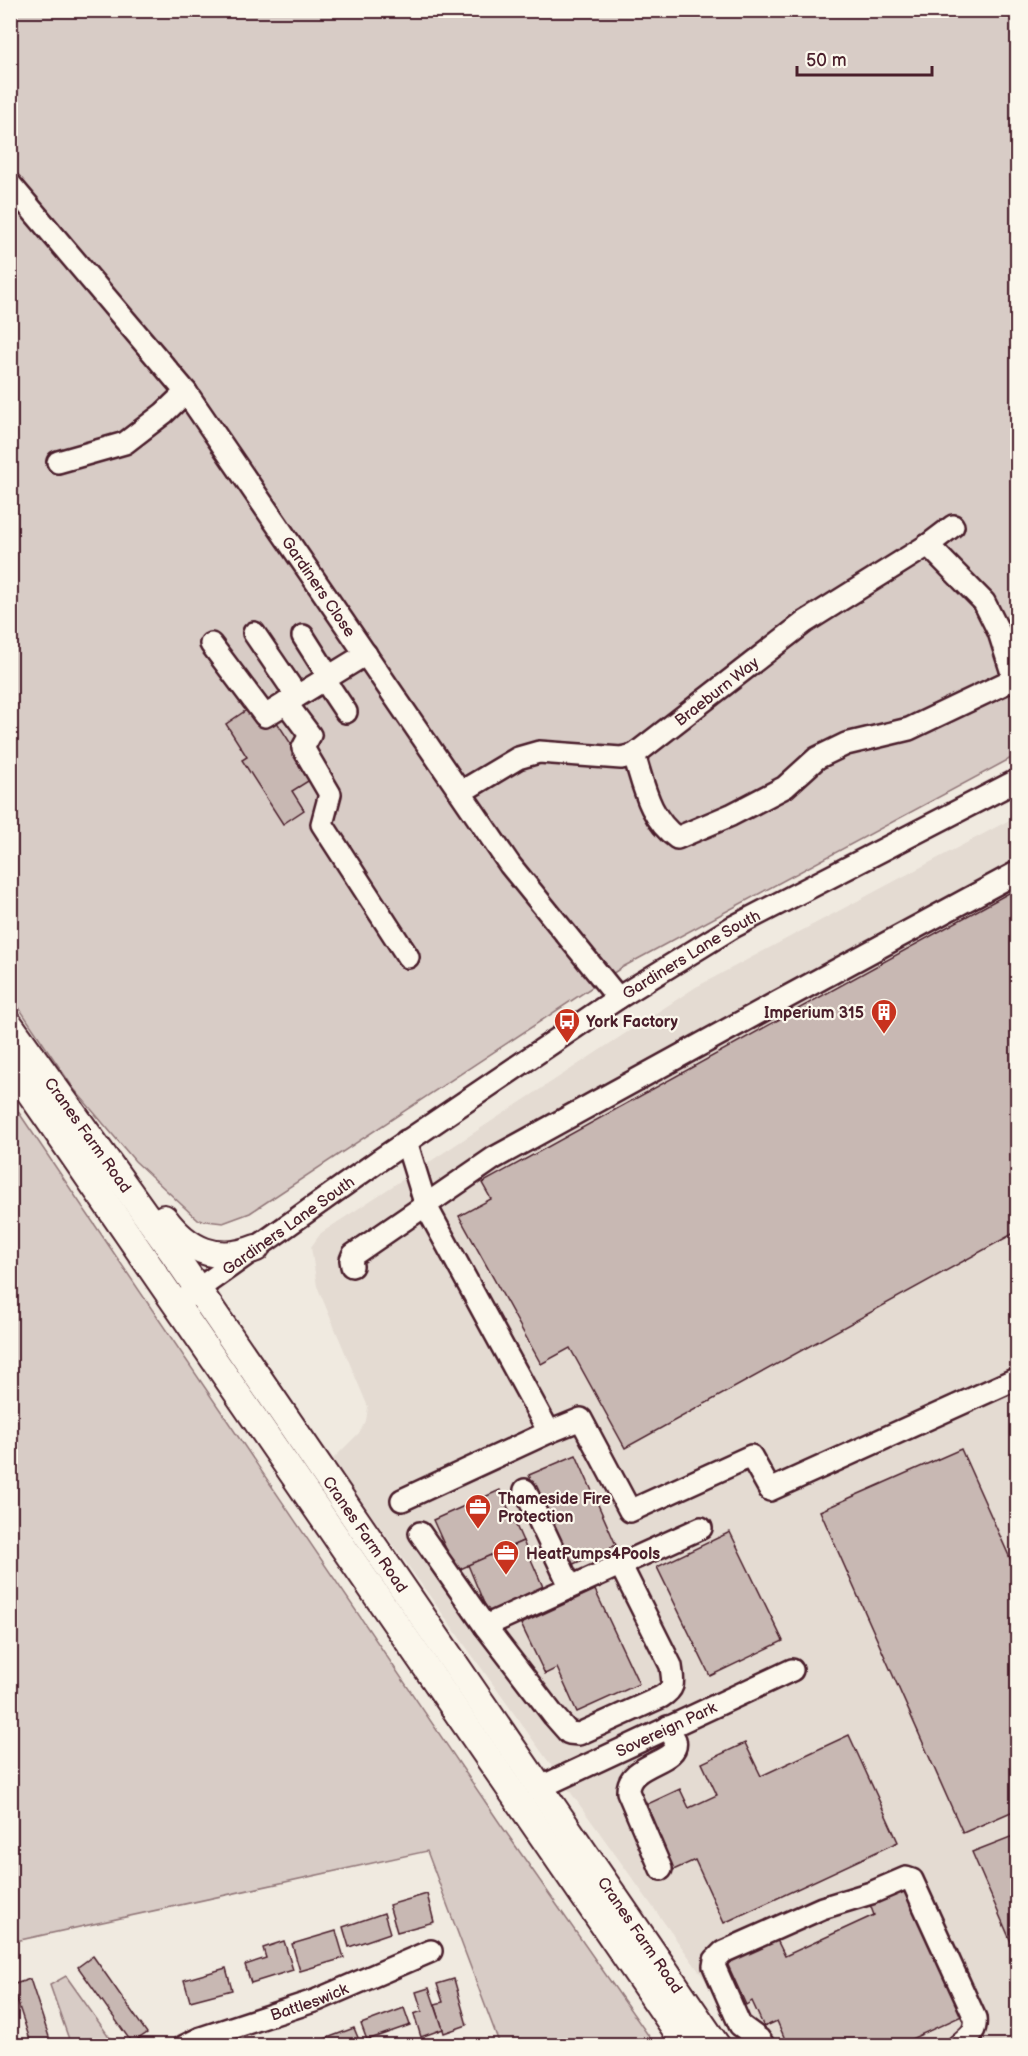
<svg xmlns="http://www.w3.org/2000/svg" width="1028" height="2056" font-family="'Balsamiq Sans',sans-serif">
  <rect width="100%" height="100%" fill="#f0eae0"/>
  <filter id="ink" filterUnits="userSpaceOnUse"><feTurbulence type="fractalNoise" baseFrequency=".0167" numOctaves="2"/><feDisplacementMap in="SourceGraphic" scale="12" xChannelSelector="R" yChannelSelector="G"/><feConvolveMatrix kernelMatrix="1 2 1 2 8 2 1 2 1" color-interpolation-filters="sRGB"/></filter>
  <g filter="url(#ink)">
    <path fill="#e4dbd2" d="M1017,816V2045H752L332,1460L359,1433L366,1421L368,1407L317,1286L311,1247L321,1233L696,987Z"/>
    <g fill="#d8ccc6" stroke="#917678" stroke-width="1.5">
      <path d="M10,11H1017V755L621,968L250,1213L223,1223L198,1220L135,1161L74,1089L11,996Z"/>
      <path d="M11,1101L503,1828L655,2045H500L427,1851L11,1942Z"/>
      <path d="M66,1976L115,2045H71L50,1985Z"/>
    </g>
    <g fill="#c8b8b3" stroke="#4a1f2b" stroke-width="1.5">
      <path d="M248,709L258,725L273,716L313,778L292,791L304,810L283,824L242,760L247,757L226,724Z"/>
      <path d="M1018,888V1231L625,1448L570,1348L541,1364L459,1216L491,1199L482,1183Z"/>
      <path d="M961,1449L1018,1576V1809L963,1833L820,1511Z"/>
      <path d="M576,1455L616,1545L569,1566L529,1475Z"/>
      <path d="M500,1490L523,1541L456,1571L433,1520Z"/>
      <path d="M730,1532L783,1641L710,1676L657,1567Z"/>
      <path d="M523,1541L543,1587L488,1613L468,1565Z"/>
      <path d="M595,1590L639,1684L577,1712L557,1668L545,1674L521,1624Z"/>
      <path d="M849,1735L898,1842L724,1923L695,1860L669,1872L639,1808L680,1789L689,1808L717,1795L702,1763L745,1743L761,1776Z"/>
      <path d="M1018,1834V1958L972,1852Z"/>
      <path d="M905,1886L964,2015L896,2046H788L777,2021L764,2027L752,2001L746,2005L727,1963L777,1940L785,1956L874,1915L869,1902Z"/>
      <path d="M427,1894L434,1922L397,1932L389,1905Z"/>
      <path d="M384,1913L390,1933L349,1947L343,1927Z"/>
      <path d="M336,1931L344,1958L300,1971L292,1944Z"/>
      <path d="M284,1941L293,1970L251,1983L245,1965L266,1958L263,1948Z"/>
      <path d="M93,1956L147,2033L132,2043L78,1967Z"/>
      <path d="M226,1968L232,1990L190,2001L184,1980Z"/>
      <path d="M30,1979L52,2046H32L12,1985Z"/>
      <path d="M454,1979L467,2025L444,2033L435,2004L443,2002L437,1984Z"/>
      <path d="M429,1988L443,2029L421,2037L414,2014L422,2011L416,1992Z"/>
      <path d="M404,2008L410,2025L367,2040L361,2024Z"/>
      <path d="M354,2028L361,2045L312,2046L311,2044Z"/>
    </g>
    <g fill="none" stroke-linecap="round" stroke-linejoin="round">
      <g stroke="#4a1f2b" stroke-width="26">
        <g id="minor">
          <path id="s1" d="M10,184L186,392L510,865L618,998"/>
          <path d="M58,462L125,443L164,413L186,392"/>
          <path d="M254,633L297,696"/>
          <path d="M303,636L329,677"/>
          <path d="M211,644L265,716L366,654"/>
          <path d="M324,679L346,712"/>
          <path d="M286,703L310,735L303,748L330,794L322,824L408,957"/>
          <path d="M634,755C644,786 649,818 677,838L731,815L785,787L817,758L846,744L909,729L1014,679L999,632L984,602L928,545"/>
          <path id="s2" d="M461,792L518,758L539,752L621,758L634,755L805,622L928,545L953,526"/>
          <path d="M406,1141L426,1206L549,1432L581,1419L630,1511L751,1456L770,1490L1018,1378"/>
          <path d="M352,1266L351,1260L353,1255L494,1158L778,1002L1018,872"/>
          <path id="s3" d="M187,1297L378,1161L618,998L733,927L1018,780"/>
          <path d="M525,1490L570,1586"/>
          <path d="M402,1500L549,1432"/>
          <path d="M420,1533L485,1626L554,1716L569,1733L579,1734L661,1697C676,1688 673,1682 671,1666L620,1564"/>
          <path d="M485,1626L701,1528"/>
          <path id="s4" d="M539,1788L792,1670"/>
          <path d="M661,1869L628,1792C627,1762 681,1764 675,1740C673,1736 670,1731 668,1727"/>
          <path id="s5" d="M185,2046L201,2038L317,2000L431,1951"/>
          <path d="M764,2046L759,2039L740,2025L714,1966L715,1960L723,1952L822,1908L871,1893L906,1878L912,1880L975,2018C977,2033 968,2037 958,2046"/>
        </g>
      </g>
      <g stroke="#4a1f2b" stroke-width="30">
        <g id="major">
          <path id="s6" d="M10,1025L173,1253L717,2046"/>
          <path d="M10,1064C237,1390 461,1718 687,2046"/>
          <path d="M164,1218C188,1250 217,1264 256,1248"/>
        </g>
      </g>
      <use href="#minor" stroke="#fbf7ec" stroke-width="21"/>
      <use href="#major" stroke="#fbf7ec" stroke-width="26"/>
    </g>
  </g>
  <defs>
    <g id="building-pin" transform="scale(1.35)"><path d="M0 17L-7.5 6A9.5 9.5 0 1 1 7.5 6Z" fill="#c8321e" stroke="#fbf7ec"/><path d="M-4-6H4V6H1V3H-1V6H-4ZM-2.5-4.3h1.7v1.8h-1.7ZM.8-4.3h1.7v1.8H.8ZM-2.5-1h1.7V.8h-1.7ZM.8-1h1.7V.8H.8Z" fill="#fff"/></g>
    <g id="bus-pin" transform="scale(1.35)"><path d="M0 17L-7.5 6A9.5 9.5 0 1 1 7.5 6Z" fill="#c8321e" stroke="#fbf7ec"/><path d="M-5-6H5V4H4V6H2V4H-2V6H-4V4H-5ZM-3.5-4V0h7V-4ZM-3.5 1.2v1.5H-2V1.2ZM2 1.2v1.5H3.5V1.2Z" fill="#fff"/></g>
    <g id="office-pin" transform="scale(1.35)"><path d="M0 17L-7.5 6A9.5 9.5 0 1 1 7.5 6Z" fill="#c8321e" stroke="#fbf7ec"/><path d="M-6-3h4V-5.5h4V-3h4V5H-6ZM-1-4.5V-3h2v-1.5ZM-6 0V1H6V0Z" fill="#fff"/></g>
  </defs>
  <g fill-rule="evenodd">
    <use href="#building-pin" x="884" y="1012"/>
    <use href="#bus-pin" x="567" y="1021"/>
    <use href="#office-pin" x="478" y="1507"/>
    <use href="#office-pin" x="506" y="1553"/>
  </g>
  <g text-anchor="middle" stroke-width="4.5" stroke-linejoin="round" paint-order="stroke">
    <g font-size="16" fill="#4a1f2b" stroke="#fbf7ec">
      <text dy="6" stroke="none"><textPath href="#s1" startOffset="508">Gardiners Close</textPath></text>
      <text dy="6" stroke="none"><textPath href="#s2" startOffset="288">Braeburn Way</textPath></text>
      <text dy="6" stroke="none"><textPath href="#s3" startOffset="610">Gardiners Lane South</textPath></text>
      <text dy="6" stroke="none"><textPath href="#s6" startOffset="135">Cranes Farm Road</textPath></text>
      <text dy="6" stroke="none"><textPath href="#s3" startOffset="124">Gardiners Lane South</textPath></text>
      <text dy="6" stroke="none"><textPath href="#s6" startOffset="621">Cranes Farm Road</textPath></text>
      <text dy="6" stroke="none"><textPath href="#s4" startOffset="140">Sovereign Park</textPath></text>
      <text dy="6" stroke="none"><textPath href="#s6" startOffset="1107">Cranes Farm Road</textPath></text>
      <text dy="6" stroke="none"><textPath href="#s5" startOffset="132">Battleswick</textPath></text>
    </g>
    <g font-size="16" font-weight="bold" fill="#4a1f2b" stroke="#fbf7ec" text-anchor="start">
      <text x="864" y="1018" text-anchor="end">Imperium 315</text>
      <text x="586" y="1027">York Factory</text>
      <text x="498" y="1504">Thameside Fire<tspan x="498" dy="18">Protection</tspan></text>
      <text x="526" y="1559">HeatPumps4Pools</text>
    </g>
  </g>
  <rect width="1028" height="2056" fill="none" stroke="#fbf7ec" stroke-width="36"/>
  <rect x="18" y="18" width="992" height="2020" fill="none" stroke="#4a1f2b" stroke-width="2" filter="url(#ink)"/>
  <path d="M797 66v9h135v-9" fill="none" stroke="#4a1f2b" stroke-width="3"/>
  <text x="806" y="66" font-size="18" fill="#4a1f2b" stroke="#fbf7ec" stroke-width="4.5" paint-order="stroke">50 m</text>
</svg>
